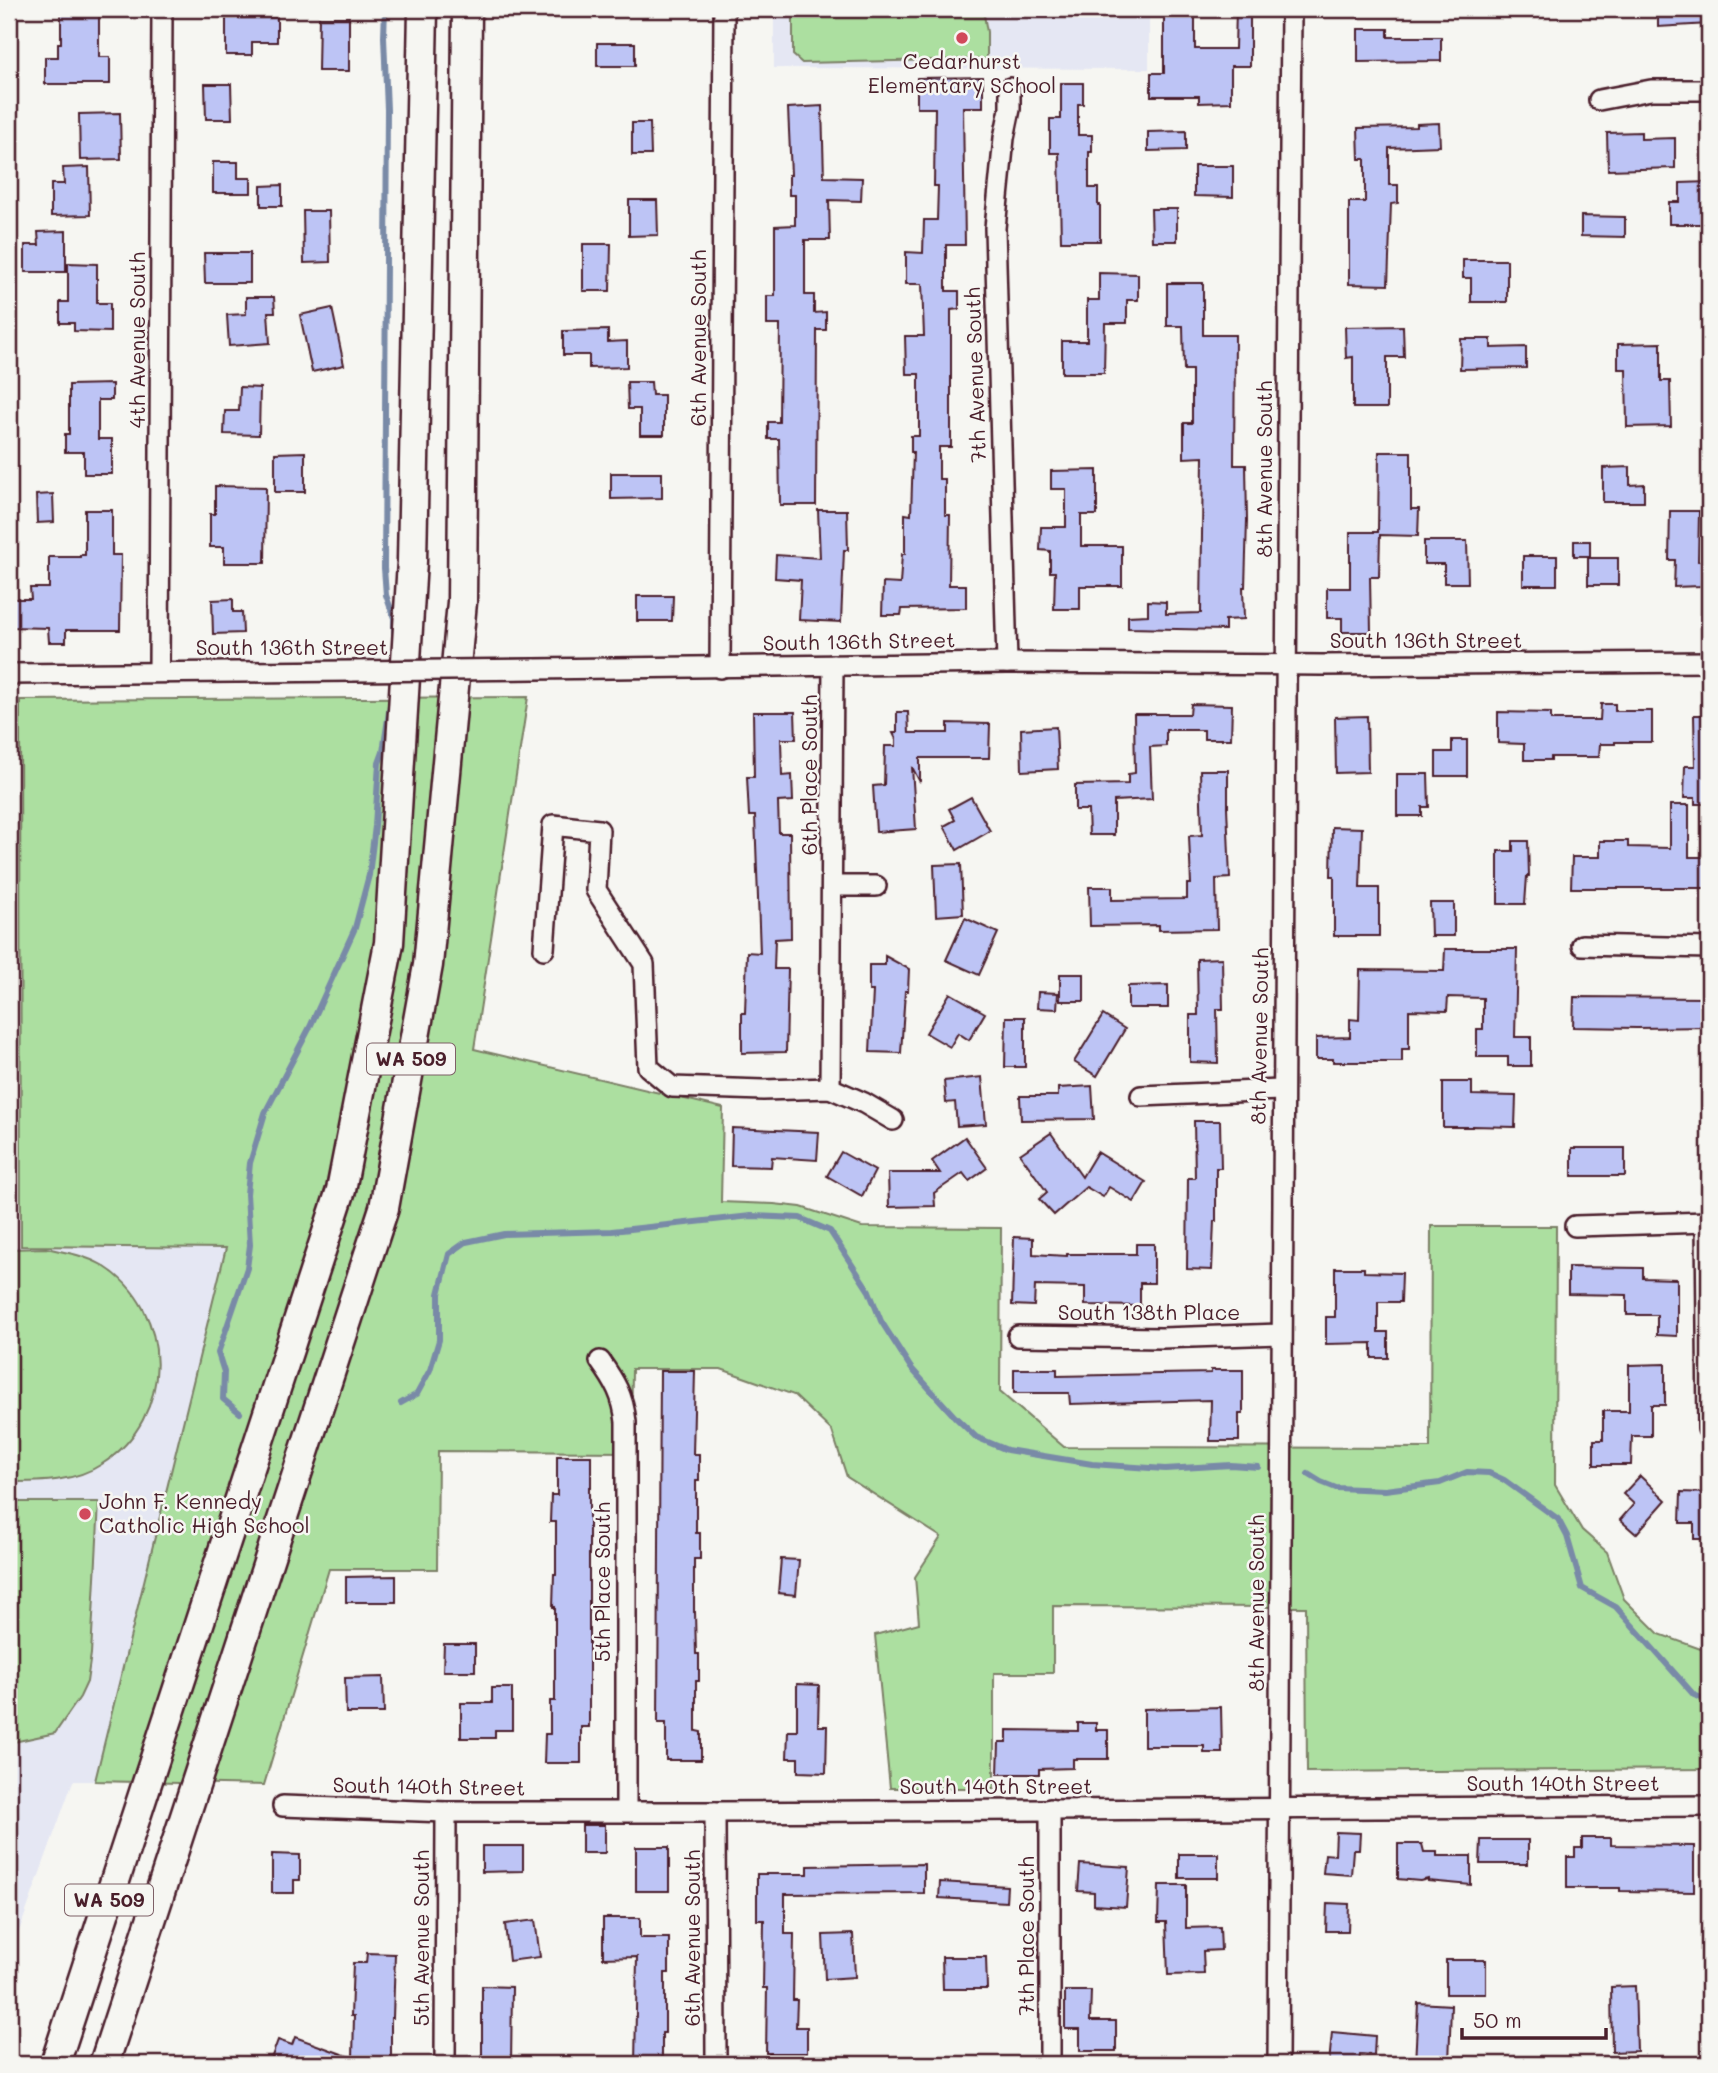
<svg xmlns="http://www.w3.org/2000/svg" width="1718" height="2073" font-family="Mali,sans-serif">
  <rect width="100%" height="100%" fill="#f6f6f2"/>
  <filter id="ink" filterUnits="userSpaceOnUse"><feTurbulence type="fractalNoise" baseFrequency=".0143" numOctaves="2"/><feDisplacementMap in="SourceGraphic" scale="14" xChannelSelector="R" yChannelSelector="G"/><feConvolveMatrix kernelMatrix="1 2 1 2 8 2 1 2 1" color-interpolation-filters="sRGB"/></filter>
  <g filter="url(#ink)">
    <g fill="#e5e7f3">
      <path d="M774,9H1149V69L774,68Z"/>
      <path d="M9,1246L226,1248L95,1781H73L9,1959Z"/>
    </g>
    <g fill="#acdfa0" stroke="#7b7f66" stroke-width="2">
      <path d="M793,9H983L987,32V59L802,63L793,55Z"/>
      <path d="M528,697L474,1049L723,1108L721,1202L774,1204L801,1207L862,1227L1001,1228L1000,1392L1064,1447L1430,1448L1431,1226H1556L1555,1485L1582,1530L1607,1552L1624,1599L1659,1634L1709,1652V1769L1307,1772L1306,1607L1053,1606V1673H994V1788H890L875,1635L919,1623L915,1577L941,1537L847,1477L832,1431L794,1395L721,1369H632L631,1452L438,1451L437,1569H329L264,1785L95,1781L226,1248L21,1246L20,700Z"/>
      <path d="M46,1248C65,1252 84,1255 102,1265C176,1311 174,1418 102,1464C75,1482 41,1482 9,1482V1249Z"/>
      <path d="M9,1502H99L91,1654L87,1682L80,1697L55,1733L9,1743Z"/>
    </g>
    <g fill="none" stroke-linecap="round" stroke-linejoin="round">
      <g stroke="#798aa7" stroke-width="6">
        <path d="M385,9L384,37L387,110L384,568L386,595L394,618V635"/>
        <path d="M401,1403L417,1394L430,1370L439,1340V1294L449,1254L466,1242L504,1234L612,1231L751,1216L800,1218L830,1231L869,1291L881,1321L911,1368L955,1417L976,1437L1007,1450L1092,1464L1165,1469L1231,1465L1258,1467"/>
        <path d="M240,1413L223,1399L224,1372L218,1353L247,1268L250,1245L247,1194L250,1163L265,1113L310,1027L355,928L369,875L375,826L379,763L383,752L390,705"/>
        <path d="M1308,1474L1321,1482L1336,1488L1385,1490L1440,1483L1467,1472L1489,1473L1504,1480L1558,1519L1567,1536L1582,1588L1616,1607L1694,1695L1709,1701"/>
      </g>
    </g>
    <g fill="#bdc4f5" stroke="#4a1f2b" stroke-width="2">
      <path d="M61,9H99V57H110V84H45V57H58V43H61Z"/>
      <path d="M1164,9H1195V49H1235L1236,9H1250V66H1231V102L1199,103V96H1151V73H1164Z"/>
      <path d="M1658,9H1709V24L1658,27Z"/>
      <path d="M277,17V42H252V55H226V18Z"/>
      <path d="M319,17H349V71H318Z"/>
      <path d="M1358,29H1388V37H1441V61L1358,62Z"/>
      <rect x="597" y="43" width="38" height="23"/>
      <path d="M983,77V107H963L965,245H946V291H959V309L951,310V447H939V479H945V515H950L949,585H966V608L902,609L901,615H882L883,583L900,584L902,554H905V514L911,515L913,452H911V436H919V374H906L905,336H924L922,284H906V252L923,253L924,220H937L938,186H934L935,108H917V78Z"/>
      <path d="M1061,83H1083V104H1078V135H1092V152H1089V188H1098V205H1100V241H1061L1059,153H1050V119H1061Z"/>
      <path d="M205,84H231L232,119H206Z"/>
      <path d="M822,106L824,177L862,178L861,201L829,200L830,240H805V295H814V313L826,312V330H817L816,505H780L779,439H768V422H779L780,325H767V296H775V226L795,225V195H789V175H791L788,108Z"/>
      <path d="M120,113L121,159L80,160L79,114Z"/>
      <path d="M632,123H650L651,155H632Z"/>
      <path d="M1439,123L1440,146L1389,148V185H1398V203L1391,204L1388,285L1349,284V202H1365V159H1359L1358,128L1417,127V124Z"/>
      <path d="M1186,131V150L1148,151V132Z"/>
      <path d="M1641,132V139L1675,138V168L1608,170L1607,133Z"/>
      <path d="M213,162H238V178H251V193H213Z"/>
      <path d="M1194,166H1233V197L1194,196Z"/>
      <path d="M89,167L90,215L51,216V184H64L63,168Z"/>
      <path d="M1709,182V224H1669V202H1680V183Z"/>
      <path d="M282,185V206H261V186Z"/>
      <path d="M629,200H657L658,235L629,236Z"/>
      <path d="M1151,209H1177V241H1152Z"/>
      <path d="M303,211H329L330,262L304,263Z"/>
      <path d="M1581,216L1625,217V237L1581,236Z"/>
      <path d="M66,231V272H25V245H39L38,232Z"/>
      <path d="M583,244H611L610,291H583Z"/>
      <path d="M204,253H250V283H205Z"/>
      <path d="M1463,260H1507V302H1471V278H1463Z"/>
      <path d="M68,263L97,264V303H110V332L74,331V323H60V302H68Z"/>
      <path d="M1099,273L1138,274V300H1127V323H1105L1104,373H1062V341H1087V300H1099Z"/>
      <path d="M1167,283H1203V335H1235L1234,465H1246L1247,520L1245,587H1243L1244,619L1225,620V630L1128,628V616L1148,615V601L1166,602V614L1201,613L1203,457L1184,458V423H1192V370H1184L1183,326H1167Z"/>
      <path d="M246,297H274L275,312H268L270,343L229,346L227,315L246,314Z"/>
      <path d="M332,308L344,365L312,372L300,315Z"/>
      <path d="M1403,326L1404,357H1387V408H1353V357L1346,358L1345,327Z"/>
      <path d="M608,330V342L627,341V367L589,368V355H563V331Z"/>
      <path d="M1461,339H1491V348L1526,347V368L1460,369Z"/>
      <path d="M1661,343V381H1670L1671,426L1627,427L1626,369H1618V344Z"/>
      <path d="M627,382H651L652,395H664V435H640V409H628Z"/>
      <path d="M112,384V400H98V439H112V474H84V452H65V434H69V385Z"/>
      <path d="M240,387L260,388L259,435L224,434L225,411H239Z"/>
      <path d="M305,452V492H275V453Z"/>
      <path d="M1379,452H1411V509H1419L1418,536L1380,535L1379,577H1370L1371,632H1342V618H1327V588H1350V532H1378Z"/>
      <path d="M1630,467V485L1644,484V502H1603V468Z"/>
      <path d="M1097,470V515H1081V546H1122V586H1080V609H1054L1055,572H1050V551L1040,550L1041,527H1066V489H1051V471Z"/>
      <path d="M611,473H662V498L611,499Z"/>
      <path d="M215,486L266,487L265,563H224V547H210V514H215Z"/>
      <path d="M53,494L54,522L37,523L36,495Z"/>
      <path d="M85,510H112V555H121L120,630H66V642H49L48,628L9,627V599H31L30,588H49V557H80V555H85Z"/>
      <path d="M818,510H847L848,550H844L841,622L799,620L801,580L775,578L776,555L820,558Z"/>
      <path d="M1670,511H1699L1698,561H1709V580H1702L1701,586L1674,587L1675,560H1669Z"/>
      <path d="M1424,541H1467L1468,583H1444V564H1424Z"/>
      <rect x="1574" y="541" width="16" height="15"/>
      <rect x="1523" y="556" width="34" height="29"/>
      <rect x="1588" y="558" width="30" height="27"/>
      <path d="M637,596H673L672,621H637Z"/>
      <path d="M233,599V612H242L243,633L213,634L212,600Z"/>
      <path d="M1191,704L1232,705L1231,739H1204V730H1166V746L1150,747L1152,799L1114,801V835H1089L1088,810H1075V785L1128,784V774L1135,773L1134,714H1190Z"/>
      <path d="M1601,704H1615V711H1652V742H1615V744H1600L1599,757H1551V760H1524V744L1498,743V712L1551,713V720H1600Z"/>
      <path d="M753,712H795L796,739H781L782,776L792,775L793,801L778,802L779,833H790L791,938L775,939L774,969H788L786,1052L742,1053V1013H745L747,952L760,953L755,816H749L747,777H754Z"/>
      <path d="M897,712H908L909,733H948V723L990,724L989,758H920V782L912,767L916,829L876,832L873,786L884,785L885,746H896V739L893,733H897Z"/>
      <path d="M1694,715H1709V804H1695V798H1684L1685,766H1695Z"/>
      <path d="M1367,716L1368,772L1336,773L1335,717Z"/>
      <path d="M1056,727L1058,769L1022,771L1021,729Z"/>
      <path d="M1452,740H1467V776H1436V752H1452Z"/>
      <path d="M1200,770H1228V807H1227L1230,878L1216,879L1217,929L1159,930V925L1090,926L1089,887H1112V900L1187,899V884H1191L1189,836L1202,835Z"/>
      <path d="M1397,774H1428L1429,807H1422V816H1397Z"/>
      <path d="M971,797L990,831L957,850L944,826L955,820L949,809Z"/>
      <path d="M1670,805H1689V857H1709V888H1571L1572,857H1600V841H1628V847L1670,848Z"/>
      <path d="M1332,827L1362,828L1360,888H1379V936H1334V876H1331Z"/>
      <path d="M1513,841H1528L1529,876H1527L1525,904H1498V851H1513Z"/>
      <path d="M961,864L963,914L936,916L934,865Z"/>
      <path d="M1430,903H1454V936H1431Z"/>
      <path d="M965,918L998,933L979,975L946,960Z"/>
      <path d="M1445,949H1517L1515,1037H1531V1066H1508V1057H1477V1029H1483V998L1448,997L1447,1011L1409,1010V1049H1402V1062H1333V1059H1316V1038L1350,1037V1019L1359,1020L1360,970L1444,971Z"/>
      <path d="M885,956L909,969L908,991H905L901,1053L870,1052L873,991H869V965H885Z"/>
      <path d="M1222,958L1223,1009H1217L1218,1063L1190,1062V1015H1198L1197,959Z"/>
      <rect x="1060" y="974" width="24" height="27"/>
      <path d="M1168,985V1008H1128V986Z"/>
      <path d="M1038,992L1058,993L1057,1009L1037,1008Z"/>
      <path d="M950,993L985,1013L969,1040L958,1033L950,1047L926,1033Z"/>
      <path d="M1574,997L1709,998V1027L1637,1028L1573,1027Z"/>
      <path d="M1103,1015L1125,1029L1097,1076L1074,1062Z"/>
      <path d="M1006,1017H1025V1067H1005Z"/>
      <path d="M982,1077L986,1124L957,1126L955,1102L946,1103L944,1081Z"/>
      <path d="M1443,1082H1472V1095L1516,1096L1515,1127L1472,1126V1127H1443Z"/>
      <path d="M1092,1086L1094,1119L1021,1120L1020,1096H1058V1088Z"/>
      <path d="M1194,1121H1220L1221,1168H1216V1221H1214L1212,1270L1187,1269L1188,1178H1195Z"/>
      <path d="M732,1128L819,1132L817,1160L772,1157L771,1167L731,1166Z"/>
      <path d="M1051,1133L1082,1177L1097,1152L1146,1182L1134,1202L1109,1187L1103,1197L1086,1187L1054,1215L1039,1199L1047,1192L1020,1154Z"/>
      <path d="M965,1137L987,1168L969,1181L963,1173L934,1193L935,1206L889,1207L888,1173H940L932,1161Z"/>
      <rect x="1572" y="1148" width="53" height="28"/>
      <path d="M841,1152L875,1171L862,1196L827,1176Z"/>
      <path d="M1014,1237L1033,1238V1254L1067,1256V1254H1136V1244H1154V1283H1140V1306L1085,1305V1287L1035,1286L1034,1306L1012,1305Z"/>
      <path d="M1568,1267L1643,1268V1278L1677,1279V1336L1657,1335V1315H1627V1295L1568,1294Z"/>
      <path d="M1335,1268H1364V1272L1402,1273L1401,1302H1378V1332H1388V1358H1372V1343L1326,1344V1317H1335Z"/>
      <path d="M1665,1364V1405H1651V1436H1632L1631,1465H1594V1440H1603V1411H1629V1365Z"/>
      <path d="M1014,1369H1057V1376L1211,1373V1370H1243V1414H1239V1441H1210L1211,1400L1070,1404L1069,1393H1014Z"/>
      <path d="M660,1371H695L693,1454H699V1481H696V1533H700V1559H694V1612H695L696,1654H699V1681H696V1731L701,1732V1760H666V1723H658Z"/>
      <path d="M557,1456H591V1487H589V1727H581V1763H544L545,1734H550V1701H555V1607H553L554,1574H556V1522H550L551,1495H557Z"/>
      <path d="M1640,1476L1666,1500L1636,1534L1620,1520L1634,1504L1623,1494Z"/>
      <path d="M1681,1492L1709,1493V1539H1694V1523H1680Z"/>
      <path d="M781,1559L799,1560L796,1595L778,1593Z"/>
      <path d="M396,1576V1602H346V1577Z"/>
      <path d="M444,1644H475V1671H443Z"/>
      <path d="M383,1677L384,1713H346L345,1678Z"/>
      <path d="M797,1684L819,1685L818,1726H827L826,1773L798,1772V1758H787L788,1731H797Z"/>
      <path d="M492,1688H512V1730H495V1738H461V1703H492Z"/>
      <path d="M1221,1707L1222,1753H1204V1746H1144V1709Z"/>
      <path d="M1078,1723H1096V1730H1108V1759H1073V1768L1039,1769V1774H998L999,1742H1007V1730L1078,1731Z"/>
      <rect x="582" y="1825" width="23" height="28"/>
      <path d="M1336,1832L1360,1833L1359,1850H1353L1351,1875L1323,1873L1325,1854L1335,1855Z"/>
      <path d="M1582,1838H1611V1845L1694,1846V1892L1620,1891V1888H1567V1857H1575V1848H1582Z"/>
      <path d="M1481,1840H1528V1864H1480Z"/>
      <path d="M1398,1844H1422L1424,1852H1437V1856H1471V1885L1428,1881V1879L1420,1881L1398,1879Z"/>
      <path d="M482,1846H523V1871L482,1872Z"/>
      <rect x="636" y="1847" width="33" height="44"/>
      <path d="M272,1854L300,1855V1880H294V1893H272Z"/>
      <rect x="1179" y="1854" width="39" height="24"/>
      <path d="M924,1864V1893L785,1894V1934H794L793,2000H797L796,2027H807V2053H766L767,1988H763L764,1920H757V1874H808V1866Z"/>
      <path d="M1080,1864L1129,1867L1126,1907L1094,1905V1892L1078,1891Z"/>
      <path d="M940,1882L1007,1886L1006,1902L939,1898Z"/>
      <path d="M1159,1885H1186V1928L1220,1927L1221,1950L1203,1951L1204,1974L1168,1975L1166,1922H1158Z"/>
      <path d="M1327,1903L1349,1904L1348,1931H1326Z"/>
      <path d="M603,1918H640V1938H669V1973H665V2033H662V2064H635L637,1957L603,1958Z"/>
      <path d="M535,1920L540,1957L509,1961L505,1924Z"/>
      <path d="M853,1934L855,1977L825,1979L823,1935Z"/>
      <path d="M367,1953L395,1954L393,2018H391V2064H286L271,2059L278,2040L292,2045L295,2037L353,2058L354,2016H351L353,1963H366Z"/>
      <path d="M942,1957H986L987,1989H943Z"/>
      <rect x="1446" y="1960" width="40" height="34"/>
      <path d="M482,1986L512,1987L511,2064H482Z"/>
      <path d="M1635,1986L1637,2051L1612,2052L1611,1987Z"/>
      <path d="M1065,1991H1091L1090,2021H1116V2051H1080V2029H1065Z"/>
      <path d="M1418,2003L1451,2005L1449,2064H1415Z"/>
      <path d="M1332,2032L1375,2036L1374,2055L1360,2054L1359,2064H1329Z"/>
    </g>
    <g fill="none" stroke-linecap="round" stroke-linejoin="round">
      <g stroke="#4a1f2b" stroke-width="24">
        <g id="minor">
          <path d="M1599,100L1651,90H1709"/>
          <path d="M1007,663L995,228L1004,138L1010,109V88"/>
          <path d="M720,668L724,9"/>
          <path d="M534,669L1007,663L1322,665L1709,662"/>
          <path d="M159,672L162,9"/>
          <path d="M9,674L353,671"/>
          <path d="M832,886H876"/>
          <path d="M1582,945L1709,948"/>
          <path d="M544,949L553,825L599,830L596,890L644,964L648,1067L672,1087L763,1090L830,1088L864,1103L893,1120"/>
          <path d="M830,1088L833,665"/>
          <path d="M1141,1096L1281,1090"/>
          <path d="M1706,1222L1708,1429"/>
          <path d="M1575,1226L1709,1222"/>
          <path d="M1018,1336L1162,1338L1281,1334"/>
          <path d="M600,1361C615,1382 623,1395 626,1422V1811"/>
          <path d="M283,1806L446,1812H715L1709,1806"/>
          <path d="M1050,1809V2064"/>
          <path d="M715,1812L716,2064"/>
          <path d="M445,2064L446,1812"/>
          <path d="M1278,2064C1279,1379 1287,694 1291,9"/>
        </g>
      </g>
      <g stroke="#4a1f2b" stroke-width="33">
        <g id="highway">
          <path d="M55,2064L341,1190L389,943L412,561L423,9"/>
          <path d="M104,2064L384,1208L428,965L462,602L467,9"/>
        </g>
      </g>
      <use href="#minor" stroke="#f6f6f2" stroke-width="19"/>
      <use href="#highway" stroke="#f6f6f2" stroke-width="28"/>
      <g stroke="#4a1f2b" stroke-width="24" stroke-linecap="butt">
        <path id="minor-bridge" d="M353,671L534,669"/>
      </g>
      <use href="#minor-bridge" stroke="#f6f6f2" stroke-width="19"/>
    </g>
  </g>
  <g fill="#d1495b" stroke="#f6f6f2" stroke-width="2.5">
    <circle cx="962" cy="38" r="7"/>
    <circle cx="85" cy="1514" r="7"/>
  </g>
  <g text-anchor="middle" stroke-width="5" stroke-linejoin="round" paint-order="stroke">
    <g fill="#f6f6f2" stroke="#7e6067" stroke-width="2">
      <rect x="367" y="1043.5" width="88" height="31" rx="5"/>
      <rect x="65" y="1884.5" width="88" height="31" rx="5"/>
    </g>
    <g font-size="19" font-weight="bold" fill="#4a1f2b">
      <text x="411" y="1066">WA 509</text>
      <text x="109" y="1907">WA 509</text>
    </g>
    <g font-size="21" fill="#4a1f2b" stroke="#f6f6f2">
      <text x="962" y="69">Cedarhurst<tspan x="962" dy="24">Elementary School</tspan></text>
      <text x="99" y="1509" text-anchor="start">John F. Kennedy<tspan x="99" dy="24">Catholic High School</tspan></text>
    </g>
    <g font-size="21" fill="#4a1f2b" stroke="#f6f6f2">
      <text transform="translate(699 338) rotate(-90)" y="7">6th Avenue South</text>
      <text transform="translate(138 340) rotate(-90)" y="7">4th Avenue South</text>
      <text transform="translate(976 375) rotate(-92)" y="7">7th Avenue South</text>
      <text transform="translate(1265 469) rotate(-90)" y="7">8th Avenue South</text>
      <text x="1426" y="648">South 136th Street</text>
      <text transform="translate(859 642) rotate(-1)" y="7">South 136th Street</text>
      <text x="292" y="655">South 136th Street</text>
      <text transform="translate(810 775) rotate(-90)" y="7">6th Place South</text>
      <text transform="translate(1260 1036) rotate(-89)" y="7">8th Avenue South</text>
      <text x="1149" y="1320">South 138th Place</text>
      <text transform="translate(603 1582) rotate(-90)" y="7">5th Place South</text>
      <text transform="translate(1257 1603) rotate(-90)" y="7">8th Avenue South</text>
      <text x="1563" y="1791">South 140th Street</text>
      <text transform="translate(429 1787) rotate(1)" y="7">South 140th Street</text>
      <text x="996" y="1794">South 140th Street</text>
      <text transform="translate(1027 1936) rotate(-90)" y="7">7th Place South</text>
      <text transform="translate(422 1938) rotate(-90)" y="7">5th Avenue South</text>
      <text transform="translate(693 1938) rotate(-90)" y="7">6th Avenue South</text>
    </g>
  </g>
  <rect width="1718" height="2073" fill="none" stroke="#f6f6f2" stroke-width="35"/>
  <rect x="18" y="18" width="1683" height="2038" fill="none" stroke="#4a1f2b" stroke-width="2.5" filter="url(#ink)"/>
  <path d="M1462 2028v10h144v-10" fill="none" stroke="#4a1f2b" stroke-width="3.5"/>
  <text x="1473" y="2028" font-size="21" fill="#4a1f2b" stroke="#f6f6f2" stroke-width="5" paint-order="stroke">50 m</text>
</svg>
